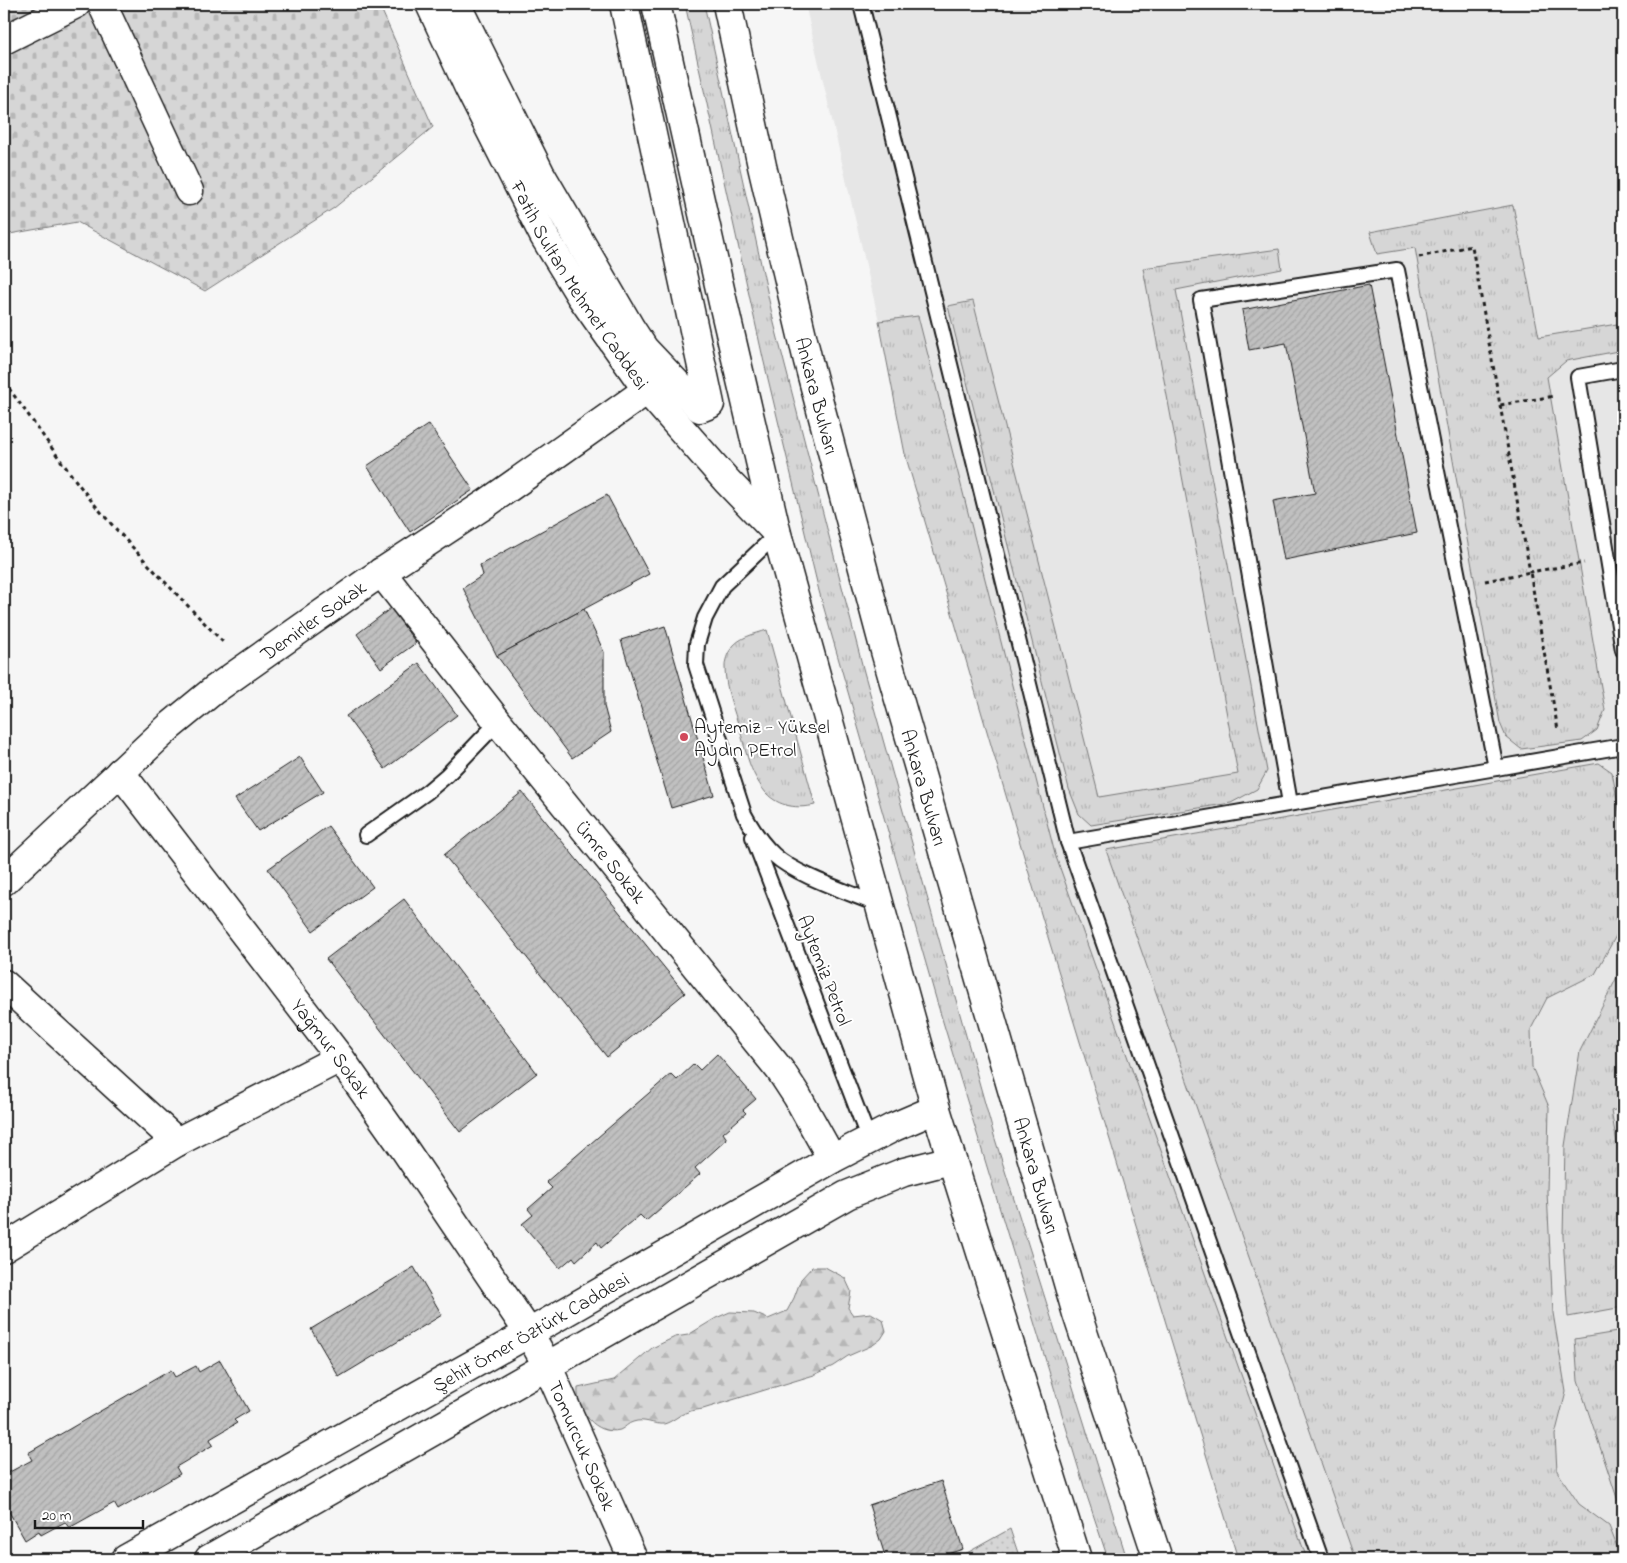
<svg xmlns="http://www.w3.org/2000/svg" width="1627" height="1563" font-family="'Indie Flower',sans-serif">
  <defs>
    <pattern id="grass-tufts" width="24" height="20" patternUnits="userSpaceOnUse" patternTransform="scale(1.25)"><rect width="24" height="20" fill="#d6d6d6"/><path d="M3 7l-1-3M5 7V3M7 7l1-3M15 17l-1-3M17 17v-4M19 17l1-3" fill="none" stroke="#b7b7b7"/></pattern>
    <pattern id="forest-firs" width="22" height="20" patternUnits="userSpaceOnUse" patternTransform="scale(1.25)"><rect width="22" height="20" fill="#d6d6d6"/><path d="M5 1l3.5 6h-7zM16 11l3.5 6h-7z" fill="#b7b7b7"/></pattern>
    <pattern id="cemetery-stones" width="16" height="16" patternUnits="userSpaceOnUse" patternTransform="scale(1.25)"><rect width="16" height="16" fill="#d6d6d6"/><path d="M2 7V4a2 2 0 0 1 4 0v3zM10 15v-3a2 2 0 0 1 4 0v3z" fill="#b7b7b7"/></pattern>
    <pattern id="garden-dots" width="8" height="8" patternUnits="userSpaceOnUse" patternTransform="scale(1.25)"><rect width="8" height="8" fill="#d6d6d6"/><path d="M2 2h.1M6 6h.1" fill="none" stroke="#b7b7b7" stroke-width="1.8" stroke-linecap="round"/></pattern>
    <pattern id="building-hatch" width="6" height="6" patternUnits="userSpaceOnUse" patternTransform="scale(1.25)"><rect width="6" height="6" fill="#c0c0c0"/><path d="M-1 1l2-2M0 6l6-6M5 7l2-2" fill="none" stroke="#a4a4a4"/></pattern>
  </defs>
  <rect width="100%" height="100%" fill="#f6f6f6"/>
  <filter id="ink" filterUnits="userSpaceOnUse"><feTurbulence type="fractalNoise" baseFrequency=".02" numOctaves="2"/><feDisplacementMap in="SourceGraphic" scale="10" xChannelSelector="R" yChannelSelector="G"/><feConvolveMatrix kernelMatrix="1 2 1 2 8 2 1 2 1" color-interpolation-filters="sRGB"/></filter>
  <g filter="url(#ink)">
    <path fill="#e6e6e6" d="M805,4H1623V1559H1238L1044,924L905,454L879,321Z"/>
    <g fill="url(#grass-tufts)" stroke="#797979">
      <path d="M685,4H704L774,323L864,672L995,1139L1127,1559H1108L1086,1493L937,1002L819,591L763,358Z"/>
      <path d="M1513,205L1539,337L1623,323V350L1566,361L1547,377L1605,710L1597,730L1582,741L1521,749L1506,737L1500,723L1415,248L1377,254L1370,232Z"/>
      <path d="M1279,249L1282,269L1176,290L1267,771L1257,789L1231,803L1091,825L1079,814L1069,789L948,306L973,301L1099,797L1238,774L1143,268Z"/>
      <path d="M918,316L1055,854L1307,1559H1238L1044,924L905,454L879,321Z"/>
      <path d="M767,630L815,805C798,809 779,807 766,793C761,787 757,780 754,774C747,760 744,744 740,730C734,710 725,688 725,667C725,661 727,654 731,649C738,637 755,634 767,630Z"/>
      <path d="M1599,763L1612,772L1623,830V923L1595,974L1547,998L1531,1029L1532,1067L1549,1107L1547,1192L1553,1313L1566,1392L1555,1435L1557,1471L1579,1504L1609,1526L1622,1559H1355L1106,850Z"/>
      <path d="M1623,965V1108L1611,1111L1623,1175V1307L1568,1317L1563,1236L1565,1146L1580,1051Z"/>
      <path d="M1623,1331V1516L1578,1381L1575,1339Z"/>
    </g>
    <path fill="url(#forest-firs)" stroke="#797979" d="M812,1267H825L845,1278L851,1291L848,1308L853,1315L871,1313L883,1320L886,1331L881,1339L873,1345L848,1356L833,1366L814,1375L703,1409C698,1410 692,1410 688,1412C680,1414 672,1422 664,1424C654,1425 644,1418 633,1422C628,1423 625,1428 620,1430C596,1436 576,1410 578,1388L614,1380L652,1348L675,1337L688,1335L716,1318L730,1312L754,1313L768,1319L787,1311L794,1298L801,1279Z"/>
    <path fill="url(#cemetery-stones)" stroke="#797979" d="M4,4H379L433,127L334,208L205,291L77,222L4,235Z"/>
    <path fill="url(#garden-dots)" stroke="#797979" d="M1010,1529L1020,1559H956Z"/>
    <g fill="url(#building-hatch)" stroke="#1c1c1c">
      <path d="M1369,285L1417,533L1284,560L1273,501L1315,493L1286,343L1249,350L1242,310Z"/>
      <path d="M429,424L473,490L410,532L367,466Z"/>
      <path d="M607,495L649,574L497,656L463,588L483,575L480,565Z"/>
      <path d="M391,608L416,643L381,668L357,634Z"/>
      <path d="M584,609L604,652V706L611,732L572,758L497,656Z"/>
      <path d="M665,626L714,795L671,808L621,640Z"/>
      <path d="M419,663L457,715L385,769L346,716Z"/>
      <path d="M300,757L323,792L258,831L235,799Z"/>
      <path d="M522,792L685,993L607,1057L444,855Z"/>
      <path d="M328,826L373,887L313,931L268,869Z"/>
      <path d="M404,899L537,1073L460,1132L326,959Z"/>
      <path d="M717,1054L756,1099L743,1110L746,1113L723,1133L727,1139L695,1168L700,1174L646,1221L640,1215L601,1248L597,1242L576,1261L573,1257L560,1268L522,1224L533,1215L528,1209L552,1188L546,1182L671,1074L677,1080L694,1064L700,1070Z"/>
      <path d="M414,1267L442,1315L339,1377L311,1329Z"/>
      <path d="M220,1360L249,1411L234,1420L237,1423L210,1439L213,1445L176,1467L180,1474L118,1510L114,1503L69,1528L65,1522L41,1535L39,1531L25,1540L4,1503V1484L8,1482L4,1475L32,1460L28,1453L171,1370L175,1377L196,1366L199,1372Z"/>
      <path d="M941,1481L963,1549L932,1559H886L869,1505Z"/>
    </g>
    <g fill="none" stroke-linecap="round" stroke-linejoin="round">
      <g stroke="#1c1c1c" stroke-width="18">
        <g id="lane">
          <path d="M861,4L1068,842"/>
          <path d="M1623,369L1578,377L1623,650"/>
          <path d="M777,534L722,586L705,618L697,644L696,665L744,814C752,829 761,843 774,855C795,875 851,893 879,905"/>
          <path d="M1496,768L1623,746"/>
          <path d="M1290,803L1201,300L1397,270L1496,768L1068,842L1321,1559"/>
          <path d="M366,835L427,792L447,775L498,722"/>
          <path d="M753,837L869,1140"/>
        </g>
      </g>
      <g stroke="#1c1c1c" stroke-width="31">
        <g id="street">
          <path d="M102,4L189,191"/>
          <path d="M456,4L540,173L631,329L644,349L700,408L710,404L624,4"/>
          <path d="M4,40L76,4"/>
          <path id="s1" d="M381,572L498,722L780,1070L797,1096L832,1159"/>
          <path id="s2" d="M120,772L340,1058L403,1147L529,1333L548,1367L633,1559"/>
          <path id="s3" d="M4,881L170,726L214,690L367,582L487,503L647,390"/>
          <path d="M4,984L177,1142"/>
          <path d="M4,1248L177,1142L340,1058"/>
        </g>
      </g>
      <g stroke="#1c1c1c" stroke-width="31">
        <g id="secondary">
          <path id="s4" d="M430,4L469,88L544,236L580,295L647,390L727,481L776,532"/>
          <path d="M656,4L724,307L777,534L936,1109L1077,1559"/>
          <path id="s5" d="M727,4L762,166L808,361L885,651L1077,1314L1158,1559"/>
          <path id="s6" d="M126,1559L529,1333L832,1159L894,1127L936,1109"/>
          <path d="M209,1559L847,1195L904,1172L951,1160"/>
        </g>
      </g>
      <g stroke="#1c1c1c" stroke-width="3" stroke-dasharray="4 4" stroke-linecap="butt">
        <path d="M1419,257L1472,246L1500,405L1555,396"/>
        <path d="M4,382C39,428 69,476 107,519C145,562 185,603 225,644"/>
        <path d="M1500,405L1530,572L1584,563"/>
        <path d="M1485,581L1530,572L1558,730"/>
      </g>
      <use href="#lane" stroke="#fff" stroke-width="14"/>
      <use href="#street" stroke="#fff" stroke-width="28"/>
      <use href="#secondary" stroke="#fff" stroke-width="28"/>
    </g>
  </g>
  <circle fill="#d1495b" stroke="#fff" stroke-width="2" cx="684" cy="737" r="5"/>
  <g text-anchor="middle" stroke-width="4" stroke-linejoin="round" paint-order="stroke">
    <g font-size="20" fill="#1c1c1c" stroke="#fff">
      <text dy="7" stroke="none"><textPath href="#s4" startOffset="319">Fatih Sultan Mehmet Caddesi</textPath></text>
      <text dy="7" stroke="none"><textPath href="#s5" startOffset="402">Ankara Bulvarı</textPath></text>
      <text dy="7" stroke="none"><textPath href="#s3" startOffset="405">Demirler Sokak</textPath></text>
      <text dy="7" stroke="none"><textPath href="#s5" startOffset="808">Ankara Bulvarı</textPath></text>
      <text dy="7" stroke="none"><textPath href="#s1" startOffset="370">Ümre Sokak</textPath></text>
      <text transform="translate(825 970) rotate(69)" y="7">Aytemiz Petrol</text>
      <text dy="7" stroke="none"><textPath href="#s2" startOffset="348">Yağmur Sokak</textPath></text>
      <text dy="7" stroke="none"><textPath href="#s5" startOffset="1212">Ankara Bulvarı</textPath></text>
      <text dy="7" stroke="none"><textPath href="#s6" startOffset="464">Şehit Ömer Öztürk Caddesi</textPath></text>
      <text dy="7" stroke="none"><textPath href="#s2" startOffset="819">Tomurcuk Sokak</textPath></text>
    </g>
    <g font-size="20" fill="#1c1c1c" stroke="#fff" text-anchor="start">
      <text x="694" y="733">Aytemiz - Yüksel<tspan x="694" dy="23">Aydın PEtrol</tspan></text>
    </g>
  </g>
  <rect width="1627" height="1563" fill="none" stroke="#fff" stroke-width="20"/>
  <rect x="10" y="10" width="1607" height="1543" fill="none" stroke="#1c1c1c" stroke-width="2" filter="url(#ink)"/>
  <path d="M35 1520v8h108v-8" fill="none" stroke="#1c1c1c" stroke-width="2.5"/>
  <text x="42" y="1520" font-size="15" fill="#1c1c1c" stroke="#ffffff" stroke-width="4" paint-order="stroke">20 m</text>
</svg>
